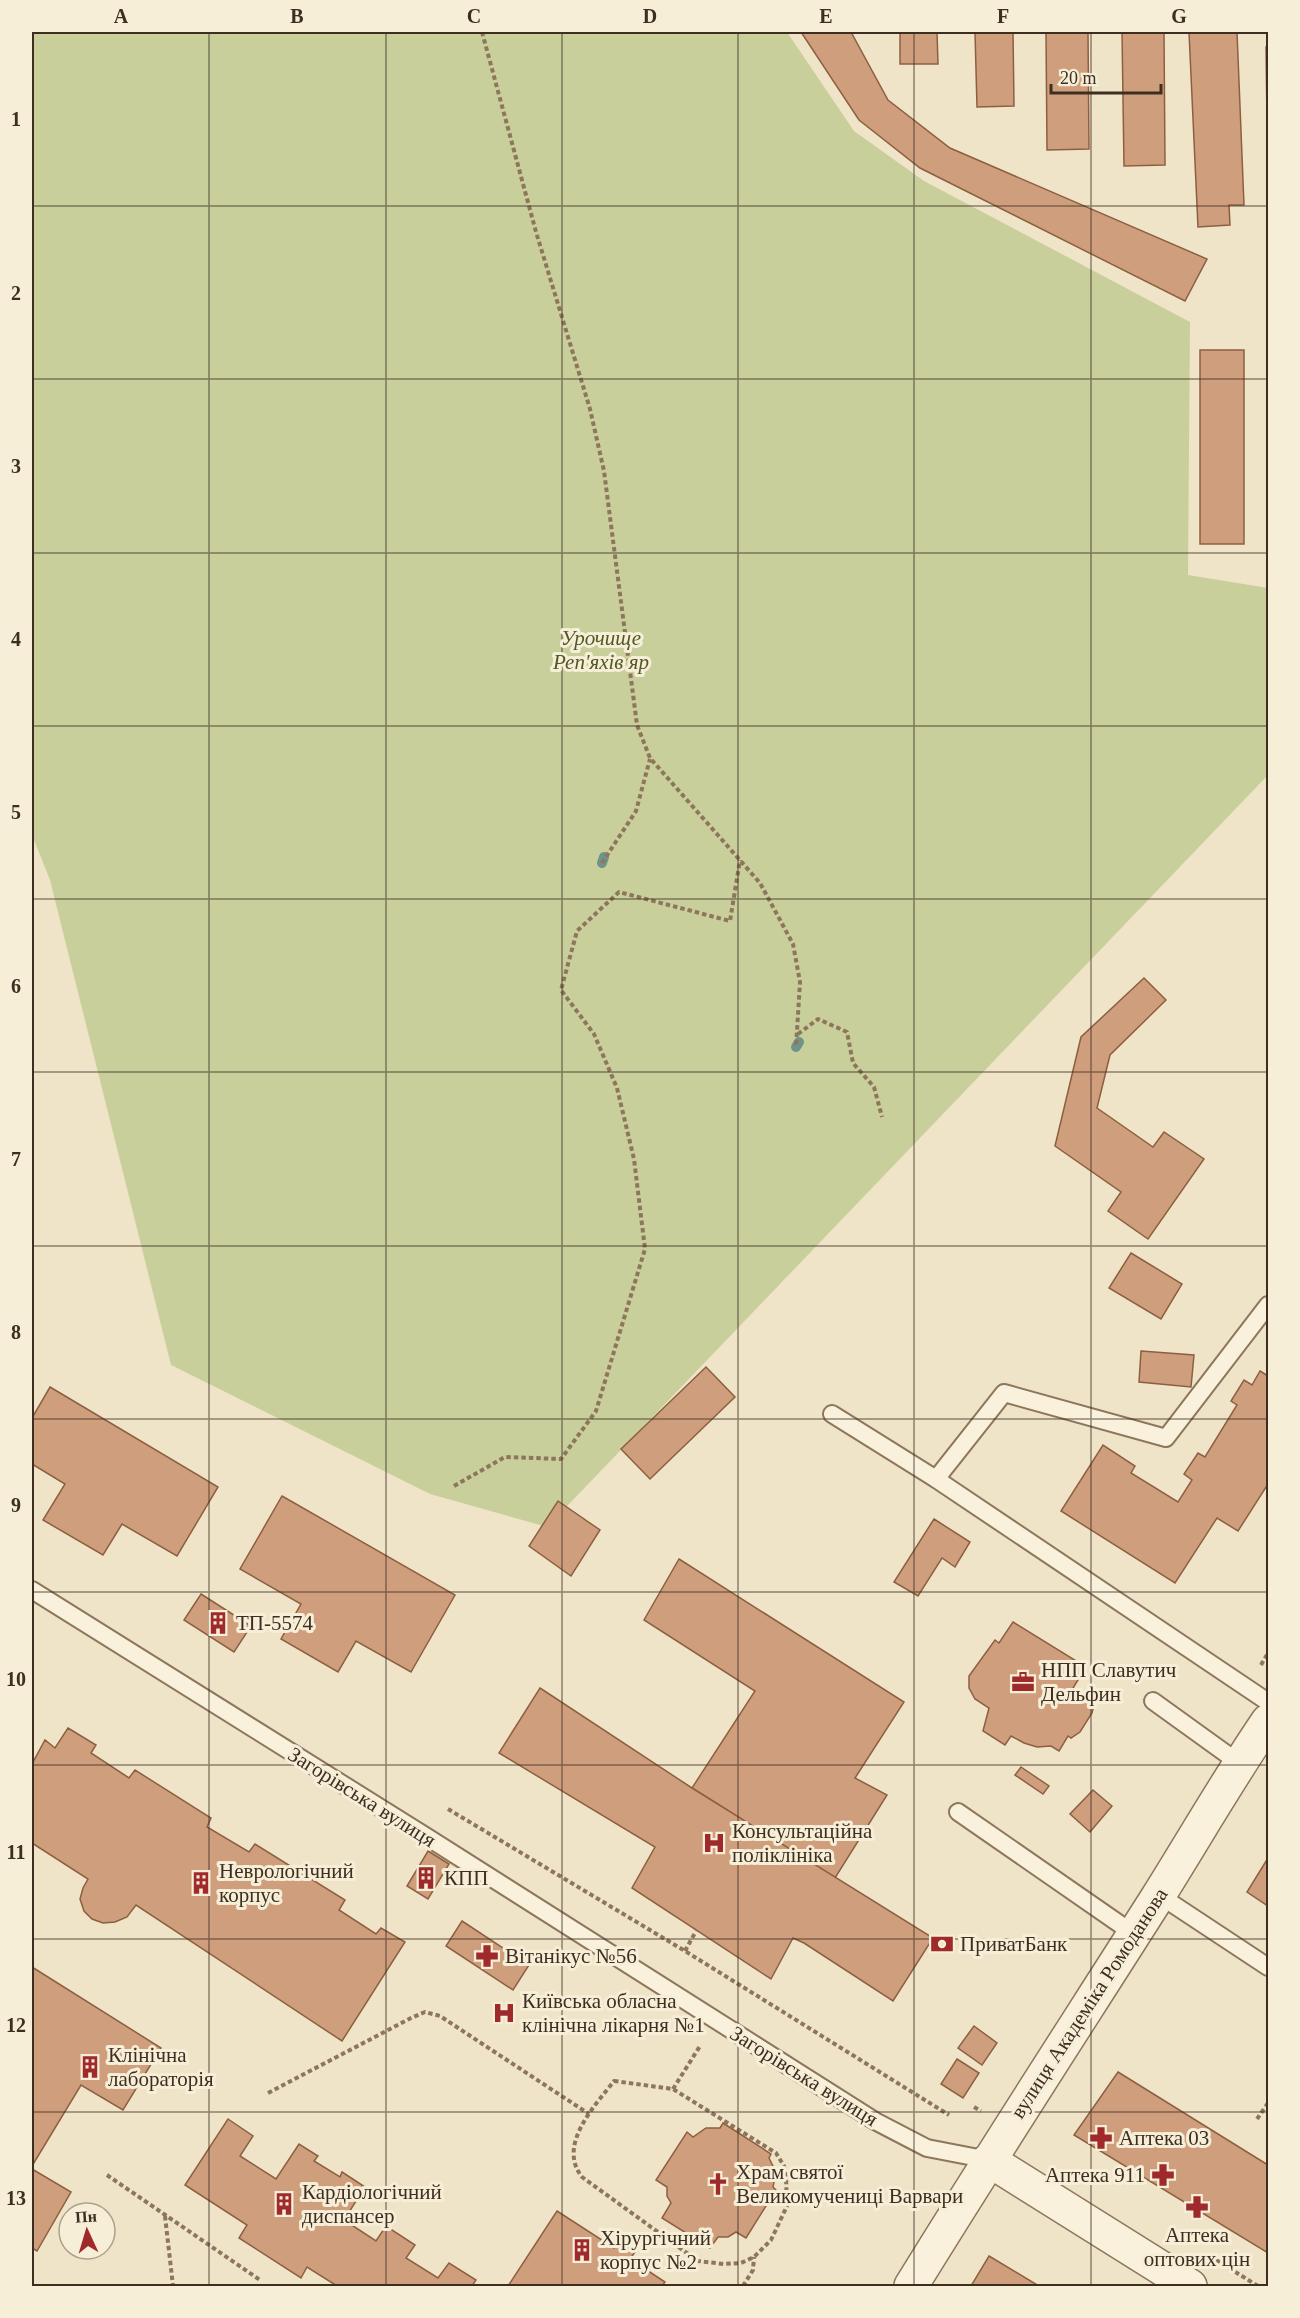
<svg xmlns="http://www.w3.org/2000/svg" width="1300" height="2318" font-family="'Times New Roman',serif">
  <rect width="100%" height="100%" fill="#f0e4c8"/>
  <path fill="#c9cf9b" d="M32,32H787L854,131L924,181L1190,322L1188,575L1268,588V775L547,1527L430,1494L171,1365L50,880L32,835Z"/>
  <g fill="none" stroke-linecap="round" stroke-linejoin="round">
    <g stroke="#6f938a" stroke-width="10">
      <path d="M602,863L604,857"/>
      <path d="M796,1047L799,1042"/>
    </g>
  </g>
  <g fill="#cf9f7d" stroke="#8d5f41" stroke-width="1.5">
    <path d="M801,32H851L888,100L950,148L1207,259L1185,301L920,168L859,120Z"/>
    <path d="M900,32H937L938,64H900Z"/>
    <path d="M975,32H1013L1014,106L977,107Z"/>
    <path d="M1046,32H1088L1089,149L1047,150Z"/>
    <path d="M1122,32H1164L1165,165L1124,166Z"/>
    <path d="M1189,32H1237L1244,205H1229L1230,225L1198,227Z"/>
    <path d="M1266,47H1268V195Z"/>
    <rect x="1200" y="350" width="44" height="194"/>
    <path d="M1144,978L1166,1000L1110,1055L1097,1108L1153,1147L1164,1132L1204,1159L1148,1239L1108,1211L1121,1192L1055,1146L1081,1037Z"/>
    <path d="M1131,1253L1182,1284L1161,1319L1109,1288Z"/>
    <path d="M1141,1351L1194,1355L1191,1387L1139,1382Z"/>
    <path d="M706,1367L735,1397L650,1479L621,1449Z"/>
    <path d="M1260,1371L1268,1376V1484L1238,1531L1217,1518L1175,1583L1061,1511L1103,1445L1135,1466L1131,1473L1178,1502L1192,1480L1184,1474L1198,1453L1205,1457L1237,1405L1231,1401L1244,1380L1252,1385Z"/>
    <path d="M50,1387L218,1487L177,1556L122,1524L103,1555L43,1520L65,1484L32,1464V1418Z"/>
    <path d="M282,1496L455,1595L411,1672L356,1641L338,1672L281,1639L301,1604L240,1569Z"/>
    <path d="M558,1501L600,1530L571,1576L529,1546Z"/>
    <path d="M934,1519L970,1542L955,1567L942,1558L918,1596L894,1582Z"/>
    <path d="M679,1559L904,1702L855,1778L887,1795L835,1878L692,1788L755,1691L644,1620Z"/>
    <path d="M201,1594L251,1626L234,1652L184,1620Z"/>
    <path d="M1013,1622L1086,1667L1073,1688L1095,1701L1092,1713L1080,1732L1071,1738L1068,1736L1059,1751L1051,1746L1037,1747L1024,1743L1011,1736L1005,1745L983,1731L989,1708L975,1699L969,1688V1676L995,1640L999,1643Z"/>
    <path d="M540,1688L692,1788L933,1938L893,2001L804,1943L793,1938L771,1979L632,1888L655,1847L499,1753Z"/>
    <path d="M68,1728L96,1745L91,1753L129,1778L135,1770L211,1818L207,1827L249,1852L255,1844L345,1900L339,1910L376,1934L381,1928L405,1942L342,2041L136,1905L127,1917L115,1922L103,1923L92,1919L84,1911L80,1899L83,1888L88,1879L32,1843V1764L45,1740L55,1748Z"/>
    <path d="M1021,1767L1049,1786L1043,1794L1015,1775Z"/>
    <path d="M1093,1790L1112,1806L1090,1832L1070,1814Z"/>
    <path d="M428,1851L449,1864L428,1899L407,1886Z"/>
    <path d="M1268,1858V1906L1247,1892Z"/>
    <path d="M462,1921L529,1965L513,1990L446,1946Z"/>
    <path d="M32,1967L161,2048L123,2110L81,2085L32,2166Z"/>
    <path d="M974,2026L997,2043L982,2065L958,2048Z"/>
    <path d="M957,2059L979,2073L963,2098L941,2084Z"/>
    <path d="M1118,2072L1268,2165V2253L1074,2135Z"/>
    <path d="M228,2119L253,2136L240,2156L276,2179L299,2144L318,2156L314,2161L340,2177L342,2172L365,2187L344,2220L376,2241L386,2226L415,2245L406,2258L438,2278L449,2263L476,2280L472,2286H337L307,2267L301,2278L239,2238L247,2225L185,2185Z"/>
    <path d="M723,2123L771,2154L769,2158L776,2172L773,2187L776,2190L746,2238L736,2232L728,2237H718L710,2248L662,2218L671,2203L667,2196V2187L656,2180L687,2132L693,2137L706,2128H720Z"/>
    <path d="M32,2169L71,2192L37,2251L32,2248Z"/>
    <path d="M557,2211L614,2248L618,2241L635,2252L630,2259L665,2282L662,2286H508Z"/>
    <path d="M989,2256L1039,2286H971Z"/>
  </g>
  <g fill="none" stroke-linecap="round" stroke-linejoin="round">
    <g stroke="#8d765c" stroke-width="20">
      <g id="lane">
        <path d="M832,1414L936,1479L1268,1702"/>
        <path d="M936,1479L1004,1393L1166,1438L1268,1305"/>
        <path d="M32,1590L427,1837L875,2121L927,2148L989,2160"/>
        <path d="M1153,1701L1239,1763"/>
        <path d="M958,1812L1134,1934"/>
        <path d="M1159,1895L1268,1967"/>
      </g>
    </g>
    <g stroke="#8d765c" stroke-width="36">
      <g id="street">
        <path d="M989,2160L1190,2286"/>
        <path d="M911,2286C991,2156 1075,2027 1157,1898C1194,1839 1229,1778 1268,1721"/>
      </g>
    </g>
    <g stroke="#8d765c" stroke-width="4" stroke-dasharray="4.5 3" stroke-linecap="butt">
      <path d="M482,32L536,232L590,409L604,471L637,725L650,758L760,883L793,944L800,982L796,1047"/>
      <path d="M602,863L636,811L650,759"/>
      <path d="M798,1034L818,1019L847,1032L853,1063L874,1087L882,1117"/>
      <path d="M454,1486L505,1457L561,1459L596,1411L645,1249L634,1159L617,1088L594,1034L561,990L577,931L619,892L730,921L740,860"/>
      <path d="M1261,1665L1268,1653"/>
      <path d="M448,1809L685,1951L949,2115"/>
      <path d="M685,1951L696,1931"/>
      <path d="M614,2081L673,2089L776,2153L784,2166L786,2177L787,2206L771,2240L754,2257L741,2263L724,2264L698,2261L582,2177C557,2145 594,2107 614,2081Z"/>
      <path d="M673,2089L700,2046"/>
      <path d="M268,2093L411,2018L425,2012L440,2016L589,2114"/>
      <path d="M974,2107L981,2111"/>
      <path d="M1257,2119L1268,2103"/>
      <path d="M107,2175L260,2280"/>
      <path d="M165,2216L173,2286"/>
      <path d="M1216,2260L1258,2286"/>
      <path d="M743,2286L753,2270L754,2257"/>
    </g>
    <use href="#lane" stroke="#faf1dc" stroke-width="16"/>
    <use href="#street" stroke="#faf1dc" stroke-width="33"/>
  </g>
  <path fill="none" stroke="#3d2e20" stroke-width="1.5" stroke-opacity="0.55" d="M209,32V2286M386,32V2286M562,32V2286M738,32V2286M914,32V2286M1091,32V2286M32,206H1268M32,379H1268M32,553H1268M32,726H1268M32,899H1268M32,1072H1268M32,1246H1268M32,1419H1268M32,1592H1268M32,1765H1268M32,1939H1268M32,2112H1268"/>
  <defs>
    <g id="building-bare" transform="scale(1.8)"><path d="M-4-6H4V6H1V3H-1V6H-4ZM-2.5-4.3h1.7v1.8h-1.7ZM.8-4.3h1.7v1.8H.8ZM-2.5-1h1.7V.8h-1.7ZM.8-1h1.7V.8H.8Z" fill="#9e2a2b" stroke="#f7eed8" stroke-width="2.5" paint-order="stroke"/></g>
    <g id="office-bare" transform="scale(1.8)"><path d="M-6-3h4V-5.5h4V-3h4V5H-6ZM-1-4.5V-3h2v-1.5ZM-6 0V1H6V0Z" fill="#9e2a2b" stroke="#f7eed8" stroke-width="2.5" paint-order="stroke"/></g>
    <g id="hospital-bare" transform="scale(1.8)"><path d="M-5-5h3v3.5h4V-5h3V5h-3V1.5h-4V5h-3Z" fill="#9e2a2b" stroke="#f7eed8" stroke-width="2.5" paint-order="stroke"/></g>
    <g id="bank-bare" transform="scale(1.8)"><path d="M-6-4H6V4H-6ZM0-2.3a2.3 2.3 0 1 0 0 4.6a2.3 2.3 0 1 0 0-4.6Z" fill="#9e2a2b" stroke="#f7eed8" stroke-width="2.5" paint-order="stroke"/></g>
    <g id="pharmacy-bare" transform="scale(1.8)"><path d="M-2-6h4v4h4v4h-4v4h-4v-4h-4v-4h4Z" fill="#9e2a2b" stroke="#f7eed8" stroke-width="2.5" paint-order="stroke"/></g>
    <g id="church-bare" transform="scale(1.8)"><path d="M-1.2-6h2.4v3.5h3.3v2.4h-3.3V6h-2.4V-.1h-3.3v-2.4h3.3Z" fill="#9e2a2b" stroke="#f7eed8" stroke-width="2.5" paint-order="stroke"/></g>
  </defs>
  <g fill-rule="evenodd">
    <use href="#building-bare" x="218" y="1623"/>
    <use href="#office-bare" x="1023" y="1682"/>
    <use href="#hospital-bare" x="714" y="1843"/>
    <use href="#building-bare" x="426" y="1878"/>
    <use href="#building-bare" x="201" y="1883"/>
    <use href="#bank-bare" x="942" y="1944"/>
    <use href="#pharmacy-bare" x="487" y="1956"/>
    <use href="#hospital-bare" x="504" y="2013"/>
    <use href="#building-bare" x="90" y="2067"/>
    <use href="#pharmacy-bare" x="1101" y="2138"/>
    <use href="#pharmacy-bare" x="1163" y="2175"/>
    <use href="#church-bare" x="718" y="2184"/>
    <use href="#building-bare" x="284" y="2204"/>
    <use href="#pharmacy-bare" x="1197" y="2207"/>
    <use href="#building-bare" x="582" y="2250"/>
  </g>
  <g text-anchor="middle" stroke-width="6" stroke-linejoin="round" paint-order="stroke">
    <g font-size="21" font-style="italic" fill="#4d5a26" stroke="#f7eed8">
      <text x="601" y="645">Урочище<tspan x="601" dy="24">Реп'яхів яр</tspan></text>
    </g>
    <g font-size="21" fill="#3d2e20" stroke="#f7eed8" text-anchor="start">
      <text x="236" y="1630">ТП-5574</text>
      <text x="1041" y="1677">НПП Славутич<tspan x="1041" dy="24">Дельфин</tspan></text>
      <text x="732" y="1838">Консультаційна<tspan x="732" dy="24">поліклініка</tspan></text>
      <text x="219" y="1878">Неврологічний<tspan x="219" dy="24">корпус</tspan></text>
      <text x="444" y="1885">КПП</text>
      <text x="960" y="1951">ПриватБанк</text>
      <text x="505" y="1963">Вітанікус №56</text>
      <text x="522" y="2008">Київська обласна<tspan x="522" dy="24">клінічна лікарня №1</tspan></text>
      <text x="108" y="2062">Клінічна<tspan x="108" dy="24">лабораторія</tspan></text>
      <text x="1119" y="2145">Аптека 03</text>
      <text x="736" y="2179">Храм святої<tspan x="736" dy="24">Великомучениці Варвари</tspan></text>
      <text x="1145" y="2182" text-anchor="end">Аптека 911</text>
      <text x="302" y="2199">Кардіологічний<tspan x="302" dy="24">диспансер</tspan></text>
      <text x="1197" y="2242" text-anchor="middle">Аптека<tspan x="1197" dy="24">оптових цін</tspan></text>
      <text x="600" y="2245">Хірургічний<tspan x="600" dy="24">корпус №2</tspan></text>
    </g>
    <g font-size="21" fill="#3d2e20" stroke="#f7eed8">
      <text transform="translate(362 1797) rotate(32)" y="7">Загорівська вулиця</text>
      <text transform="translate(1089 2003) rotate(-57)" y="7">вулиця Академіка Ромоданова</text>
      <text transform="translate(804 2076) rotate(32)" y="7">Загорівська вулиця</text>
    </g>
  </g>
  <rect width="1300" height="2318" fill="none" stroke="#f7eed8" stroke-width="66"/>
  <g transform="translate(87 2231) rotate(356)"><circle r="28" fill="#f7eed8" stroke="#ada18e" stroke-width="1.5"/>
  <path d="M0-4.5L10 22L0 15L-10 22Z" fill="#9e2a2b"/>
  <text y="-9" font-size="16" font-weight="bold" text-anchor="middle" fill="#3d2e20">Пн</text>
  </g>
  <path d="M1051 84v9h110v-9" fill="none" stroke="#3d2e20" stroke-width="3"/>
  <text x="1060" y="84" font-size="18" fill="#3d2e20" stroke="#f7eed8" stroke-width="4.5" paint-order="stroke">20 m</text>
  <rect x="33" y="33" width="1234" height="2252" fill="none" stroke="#3d2e20" stroke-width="2"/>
  <g font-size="20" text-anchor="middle" font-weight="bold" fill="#3d2e20">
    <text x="121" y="23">A</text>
    <text x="297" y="23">B</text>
    <text x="474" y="23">C</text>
    <text x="650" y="23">D</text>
    <text x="826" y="23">E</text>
    <text x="1003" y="23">F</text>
    <text x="1179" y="23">G</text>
    <text x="16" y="126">1</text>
    <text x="16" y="300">2</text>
    <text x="16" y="473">3</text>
    <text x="16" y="646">4</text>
    <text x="16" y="819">5</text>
    <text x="16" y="993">6</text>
    <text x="16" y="1166">7</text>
    <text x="16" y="1339">8</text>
    <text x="16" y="1512">9</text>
    <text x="16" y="1686">10</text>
    <text x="16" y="1859">11</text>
    <text x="16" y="2032">12</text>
    <text x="16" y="2205">13</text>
  </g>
</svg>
